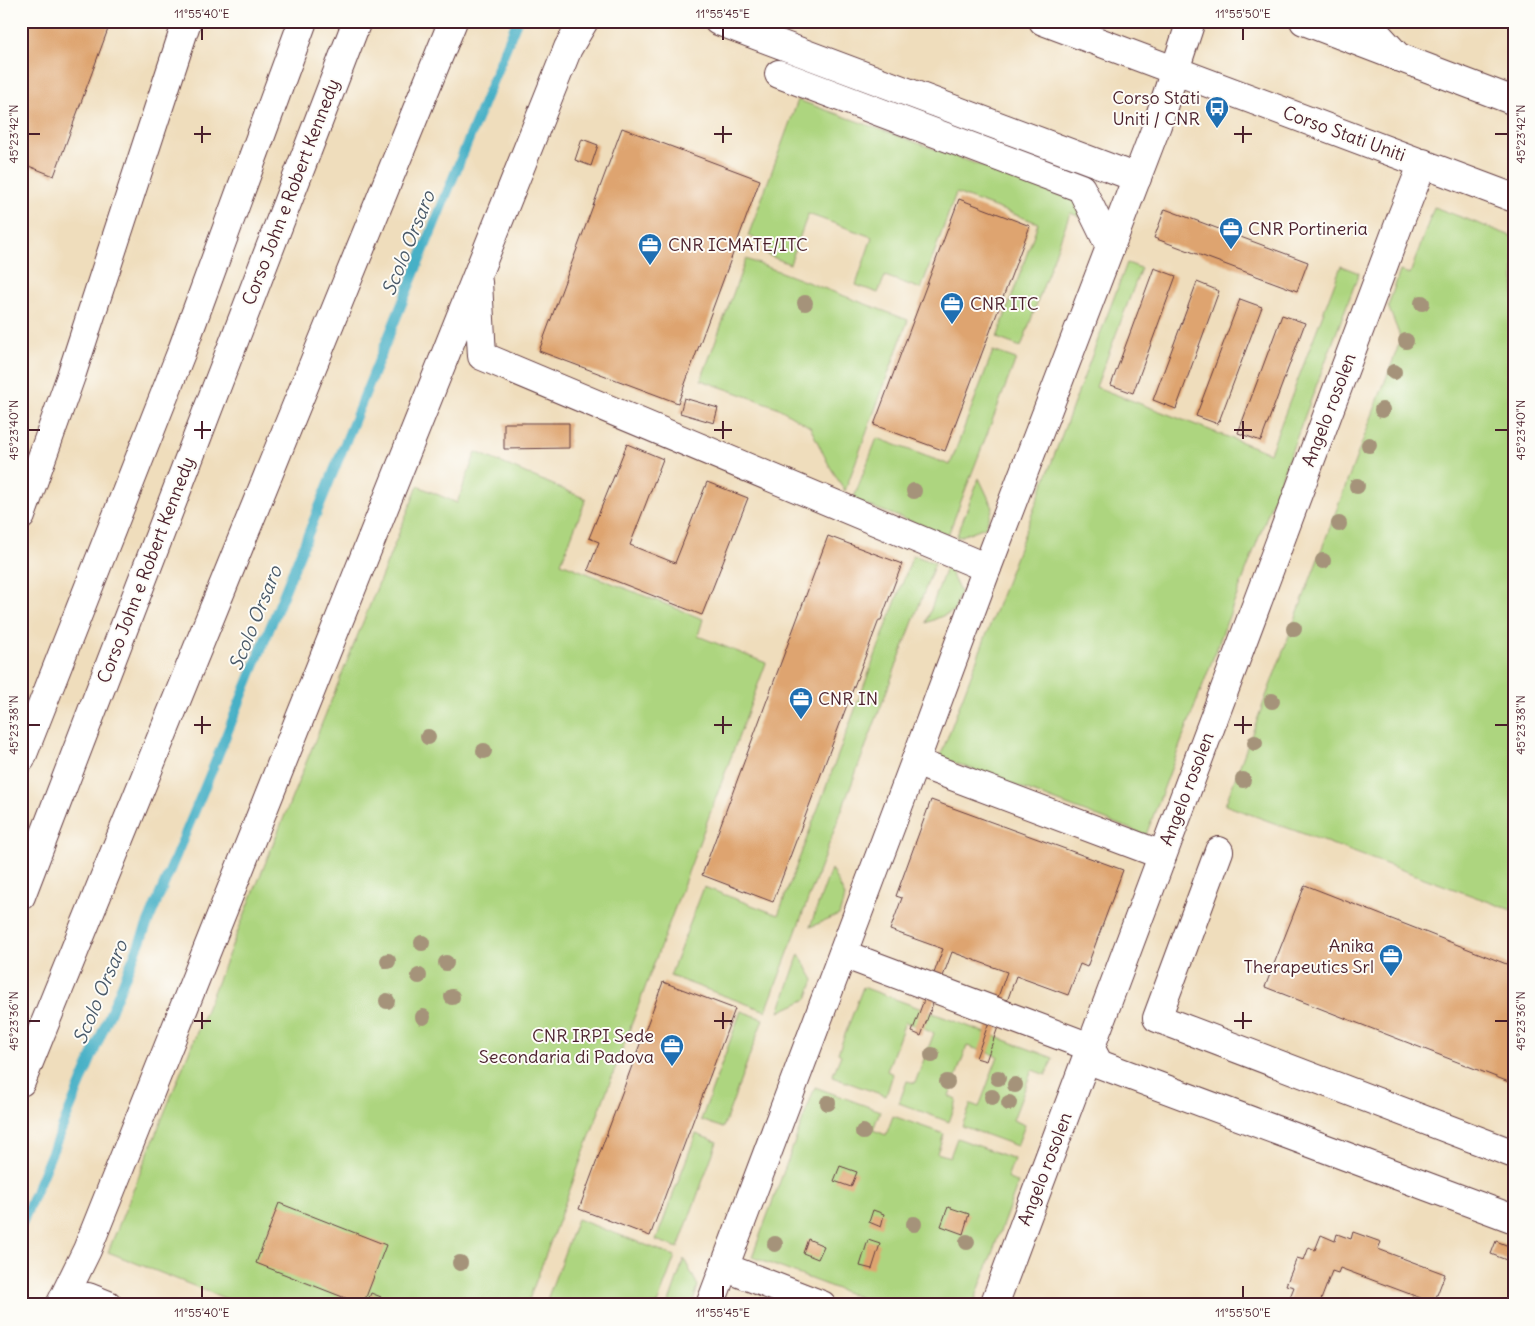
<svg xmlns="http://www.w3.org/2000/svg" width="1535" height="1326" font-family="Delius,sans-serif">
  <rect width="100%" height="100%" fill="#fdfcf7"/>
  <filter id="ink" filterUnits="userSpaceOnUse"><feTurbulence type="fractalNoise" baseFrequency=".02" numOctaves="2"/><feDisplacementMap in="SourceGraphic" scale="10" xChannelSelector="R" yChannelSelector="G"/><feConvolveMatrix kernelMatrix="1 2 1 2 8 2 1 2 1" color-interpolation-filters="sRGB"/></filter>
  <filter id="wash" filterUnits="userSpaceOnUse"><feTurbulence type="fractalNoise" baseFrequency=".0096" numOctaves="4" result="noise"/><feDisplacementMap in="SourceGraphic" scale="20" xChannelSelector="R" yChannelSelector="G"/><feGaussianBlur stdDeviation="1.12" result="paint"/><feColorMatrix in="noise" values="0 0 0 0 0 0 0 0 0 0 0 0 0 0 0 0 0 1.4 0 .05"/><feComposite in="paint" operator="in"/></filter>
  <g filter="url(#wash)">
    <rect width="100%" height="100%" fill="#efddbc"/>
    <g fill="#add57f" stroke="#7c7a55">
      <path d="M798,100L1099,208L1094,222L1070,213L1021,347L997,338L1038,223L956,193L921,289L885,276L878,293L856,285L872,237L808,214L790,264L767,255L770,244L748,236Z"/>
      <path d="M1434,207L1514,237V911L1225,805L1401,339L1388,306L1400,271L1410,274Z"/>
      <path d="M746,259L908,320L845,491L829,465L810,427L777,407L701,380Z"/>
      <path d="M1127,263L1141,268L1096,387L1270,453L1341,266L1359,273L1146,835L940,757Z"/>
      <path d="M993,351L1016,359L948,535L853,500L877,438L950,465Z"/>
      <path d="M476,452L586,499L561,563L703,619L698,636L766,663L527,1305H242L108,1252L418,486L457,503Z"/>
      <path d="M979,478L993,508L985,527L956,538Z"/>
      <path d="M913,555L935,563L766,1011L670,976L704,887L778,915Z"/>
      <path d="M947,565L960,592L954,611L926,623Z"/>
      <path d="M831,869L845,896L839,915L810,927Z"/>
      <path d="M799,954L814,980L807,999L779,1012Z"/>
      <path d="M863,987L1053,1058L1046,1075L1032,1070L1013,1120L1025,1125L1017,1146L962,1126L971,1104L979,1107L998,1056L967,1046L949,1096L957,1100L949,1122L899,1103L907,1081L915,1083L934,1033L905,1022L887,1071L893,1074L886,1096L832,1077L841,1055L838,1053Z"/>
      <path d="M741,1011L763,1019L723,1128L701,1120Z"/>
      <path d="M815,1087L880,1111L873,1130L886,1135L893,1116L944,1134L937,1153L950,1157L957,1138L1014,1159L1007,1178L1018,1183L973,1305H880L752,1257Z"/>
      <path d="M696,1134L717,1142L678,1248L656,1240Z"/>
      <path d="M577,1219L675,1256L657,1305H545Z"/>
      <path d="M684,1259L698,1286L692,1305H668Z"/>
    </g>
    <g fill="none" stroke-linecap="round" stroke-linejoin="round">
      <path stroke="#47b0c6" stroke-width="10" d="M21,1226L214,765L517,21"/>
    </g>
    <g id="blocks">
      <g fill="#dea46f">
        <path d="M21,21H111L54,176L21,163Z"/>
        <path d="M622,128L760,180L678,403L539,351Z"/>
        <path d="M582,139L598,145L591,166L575,160Z"/>
        <path d="M959,199L1030,226L945,451L874,425Z"/>
        <path d="M1165,209L1308,262L1297,291L1154,238Z"/>
        <path d="M1154,268L1176,276L1133,393L1111,385Z"/>
        <path d="M1197,282L1219,291L1176,409L1153,400Z"/>
        <path d="M1240,299L1262,307L1218,424L1196,416Z"/>
        <path d="M1282,315L1305,323L1261,441L1238,433Z"/>
        <path d="M684,398L718,408L714,423L680,413Z"/>
        <path d="M504,423H569V448L504,449Z"/>
        <path d="M627,444L663,459L630,545L675,563L707,482L748,498L702,615L588,570L599,542L589,538Z"/>
        <path d="M828,536L902,564L881,620H879L773,902L702,875Z"/>
        <path d="M931,800L1123,870L1087,967L1080,964L1068,995L1016,976L986,1061L976,1058L1007,972L952,952L921,1036L917,1034L912,1032L943,949L890,930L902,898L896,896Z"/>
        <path d="M1305,885L1514,967V1084L1265,987Z"/>
        <path d="M663,982L735,1009L650,1236L579,1209Z"/>
        <path d="M840,1166L857,1172L851,1187L834,1181Z"/>
        <path d="M279,1203L386,1245L363,1305L256,1263Z"/>
        <path d="M948,1207L969,1214L963,1234L941,1226Z"/>
        <path d="M873,1210L884,1214L881,1227L869,1222Z"/>
        <path d="M1353,1232L1381,1242L1378,1249L1445,1274L1434,1303L1340,1268L1338,1273L1332,1271L1319,1305H1287L1294,1287L1286,1285L1297,1258L1304,1260L1309,1247L1315,1250L1321,1235L1335,1241L1337,1234L1351,1239Z"/>
        <path d="M808,1239L824,1246L818,1259L803,1253Z"/>
        <path d="M868,1240L880,1244L872,1269L860,1266Z"/>
        <path d="M1496,1241L1514,1248V1263L1491,1254Z"/>
        <path d="M371,1293L381,1297L378,1305H366Z"/>
      </g>
    </g>
  </g>
  <g filter="url(#ink)">
    <use href="#blocks" fill-opacity="0" stroke="#633c41" stroke-width="1"/>
    <g fill="none" stroke-linecap="round" stroke-linejoin="round">
      <g stroke="#633c41" stroke-width="30">
        <g id="minor">
          <path d="M718,21L1137,178"/>
          <path d="M1365,21L1398,57"/>
          <path d="M779,74L1081,188L1110,247"/>
          <path d="M478,282L482,356L987,568"/>
          <path d="M915,762L1162,855"/>
          <path d="M1219,851L1157,1018L1514,1154"/>
          <path d="M843,954L1090,1047L1099,1064L1514,1219"/>
          <path d="M724,1267L822,1305"/>
          <path d="M60,1305L87,1250L568,48L584,21"/>
          <path d="M85,1305L88,1297L108,1305"/>
          <path d="M710,1305L915,762L987,568L1157,125L1191,21"/>
          <path d="M994,1305L1402,216L1423,163"/>
        </g>
      </g>
      <g stroke="#633c41" stroke-width="30">
        <g id="major">
          <path d="M1043,21L1514,198"/>
          <path d="M1304,21L1514,101"/>
        </g>
      </g>
      <g stroke="#633c41" stroke-width="30">
        <g id="highway">
          <path d="M21,516L71,376L187,21"/>
          <path d="M21,759L181,353L303,21"/>
          <path d="M21,896L357,21"/>
          <path d="M21,1082L453,21"/>
        </g>
      </g>
      <use href="#minor" stroke="#fff" stroke-width="28"/>
      <use href="#major" stroke="#fff" stroke-width="28"/>
      <use href="#highway" stroke="#fff" stroke-width="28"/>
    </g>
    <g fill="#a5937a">
      <circle cx="805" cy="303" r="8"/>
      <circle cx="1422" cy="303" r="8"/>
      <circle cx="1406" cy="341" r="8"/>
      <circle cx="1394" cy="372" r="8"/>
      <circle cx="1382" cy="410" r="8"/>
      <circle cx="1369" cy="445" r="8"/>
      <circle cx="1357" cy="486" r="8"/>
      <circle cx="914" cy="491" r="8"/>
      <circle cx="1339" cy="524" r="8"/>
      <circle cx="1323" cy="561" r="8"/>
      <circle cx="1294" cy="629" r="8"/>
      <circle cx="1272" cy="701" r="8"/>
      <circle cx="428" cy="737" r="8"/>
      <circle cx="1255" cy="743" r="8"/>
      <circle cx="484" cy="751" r="8"/>
      <circle cx="1243" cy="780" r="8"/>
      <circle cx="422" cy="943" r="8"/>
      <circle cx="388" cy="961" r="8"/>
      <circle cx="446" cy="963" r="8"/>
      <circle cx="419" cy="976" r="8"/>
      <circle cx="452" cy="997" r="8"/>
      <circle cx="387" cy="1001" r="8"/>
      <circle cx="423" cy="1017" r="8"/>
      <circle cx="932" cy="1055" r="8"/>
      <circle cx="998" cy="1078" r="8"/>
      <circle cx="947" cy="1082" r="8"/>
      <circle cx="1015" cy="1085" r="8"/>
      <circle cx="992" cy="1097" r="8"/>
      <circle cx="828" cy="1103" r="8"/>
      <circle cx="1009" cy="1103" r="8"/>
      <circle cx="863" cy="1132" r="8"/>
      <circle cx="914" cy="1224" r="8"/>
      <circle cx="967" cy="1242" r="8"/>
      <circle cx="775" cy="1244" r="8"/>
      <circle cx="460" cy="1263" r="8"/>
    </g>
  </g>
  <path fill="none" stroke="#4a1f2b" stroke-width="2" d="M202,28V40M723,28V40M1243,28V40M202,126V143M723,126V143M1243,126V143M28,134H40M194,134H211M714,134H732M1234,134H1252M1495,134H1508M202,421V439M723,421V439M1243,421V439M28,430H40M194,430H211M714,430H732M1234,430H1252M1495,430H1508M202,716V734M723,716V734M1243,716V734M28,725H40M194,725H211M714,725H732M1234,725H1252M1495,725H1508M202,1012V1029M723,1012V1029M1243,1012V1029M28,1021H40M194,1021H211M714,1021H732M1234,1021H1252M1495,1021H1508M202,1286V1298M723,1286V1298M1243,1286V1298"/>
  <defs>
    <g id="bus-pin" transform="scale(1.25)"><path d="M0 17L-7.5 6A9.5 9.5 0 1 1 7.5 6Z" fill="#1f6fb2" stroke="#fdfcf7"/><path d="M-5-6H5V4H4V6H2V4H-2V6H-4V4H-5ZM-3.5-4V0h7V-4ZM-3.5 1.2v1.5H-2V1.2ZM2 1.2v1.5H3.5V1.2Z" fill="#fff"/></g>
    <g id="office-pin" transform="scale(1.25)"><path d="M0 17L-7.5 6A9.5 9.5 0 1 1 7.5 6Z" fill="#1f6fb2" stroke="#fdfcf7"/><path d="M-6-3h4V-5.5h4V-3h4V5H-6ZM-1-4.5V-3h2v-1.5ZM-6 0V1H6V0Z" fill="#fff"/></g>
  </defs>
  <g fill-rule="evenodd">
    <use href="#bus-pin" x="1217" y="108"/>
    <use href="#office-pin" x="1231" y="229"/>
    <use href="#office-pin" x="650" y="245"/>
    <use href="#office-pin" x="952" y="304"/>
    <use href="#office-pin" x="801" y="699"/>
    <use href="#office-pin" x="1391" y="956"/>
    <use href="#office-pin" x="672" y="1046"/>
  </g>
  <g text-anchor="middle" stroke-width="4" stroke-linejoin="round" paint-order="stroke">
    <g font-size="18" fill="#4a1f2b" stroke="#fdfcf7" text-anchor="start">
      <text x="1200" y="104" text-anchor="end">Corso Stati<tspan x="1200" dy="21">Uniti / CNR</tspan></text>
      <text x="1248" y="235">CNR Portineria</text>
      <text x="668" y="251">CNR ICMATE/ITC</text>
      <text x="970" y="310">CNR ITC</text>
      <text x="818" y="705">CNR IN</text>
      <text x="1374" y="952" text-anchor="end">Anika<tspan x="1374" dy="21">Therapeutics Srl</tspan></text>
      <text x="654" y="1042" text-anchor="end">CNR IRPI Sede<tspan x="654" dy="21">Secondaria di Padova</tspan></text>
    </g>
    <g font-size="18" fill="#4a1f2b" stroke="#fdfcf7">
      <text transform="translate(1344 134) rotate(20)" y="6">Corso Stati Uniti</text>
      <text transform="translate(291 192) rotate(-69)" y="6">Corso John e Robert Kennedy</text>
      <text transform="translate(1329 410) rotate(-69)" y="6">Angelo rosolen</text>
      <text transform="translate(146 570) rotate(-69)" y="6">Corso John e Robert Kennedy</text>
      <text transform="translate(1187 789) rotate(-69)" y="6">Angelo rosolen</text>
      <text transform="translate(1045 1169) rotate(-69)" y="6">Angelo rosolen</text>
    </g>
    <g font-size="19" font-style="italic" fill="#495969" stroke="#fdfcf7">
      <text transform="translate(408 243) rotate(-68)" y="7">Scolo Orsaro</text>
      <text transform="translate(255 618) rotate(-68)" y="7">Scolo Orsaro</text>
      <text transform="translate(100 992) rotate(-67)" y="7">Scolo Orsaro</text>
    </g>
  </g>
  <rect width="1535" height="1326" fill="none" stroke="#fdfcf7" stroke-width="55"/>
  <rect x="28" y="28" width="1480" height="1270" fill="none" stroke="#4a1f2b" stroke-width="2"/>
  <g font-size="12" text-anchor="middle" fill="#4a1f2b">
    <text x="202" y="18">11°55'40"E</text>
    <text x="723" y="18">11°55'45"E</text>
    <text x="1243" y="18">11°55'50"E</text>
    <text transform="translate(14 134) rotate(-90)" y="4">45°23'42"N</text>
    <text transform="translate(1521 134) rotate(-90)" y="4">45°23'42"N</text>
    <text transform="translate(14 430) rotate(-90)" y="4">45°23'40"N</text>
    <text transform="translate(1521 430) rotate(-90)" y="4">45°23'40"N</text>
    <text transform="translate(14 725) rotate(-90)" y="4">45°23'38"N</text>
    <text transform="translate(1521 725) rotate(-90)" y="4">45°23'38"N</text>
    <text transform="translate(14 1021) rotate(-90)" y="4">45°23'36"N</text>
    <text transform="translate(1521 1021) rotate(-90)" y="4">45°23'36"N</text>
    <text x="202" y="1317">11°55'40"E</text>
    <text x="723" y="1317">11°55'45"E</text>
    <text x="1243" y="1317">11°55'50"E</text>
  </g>
</svg>
